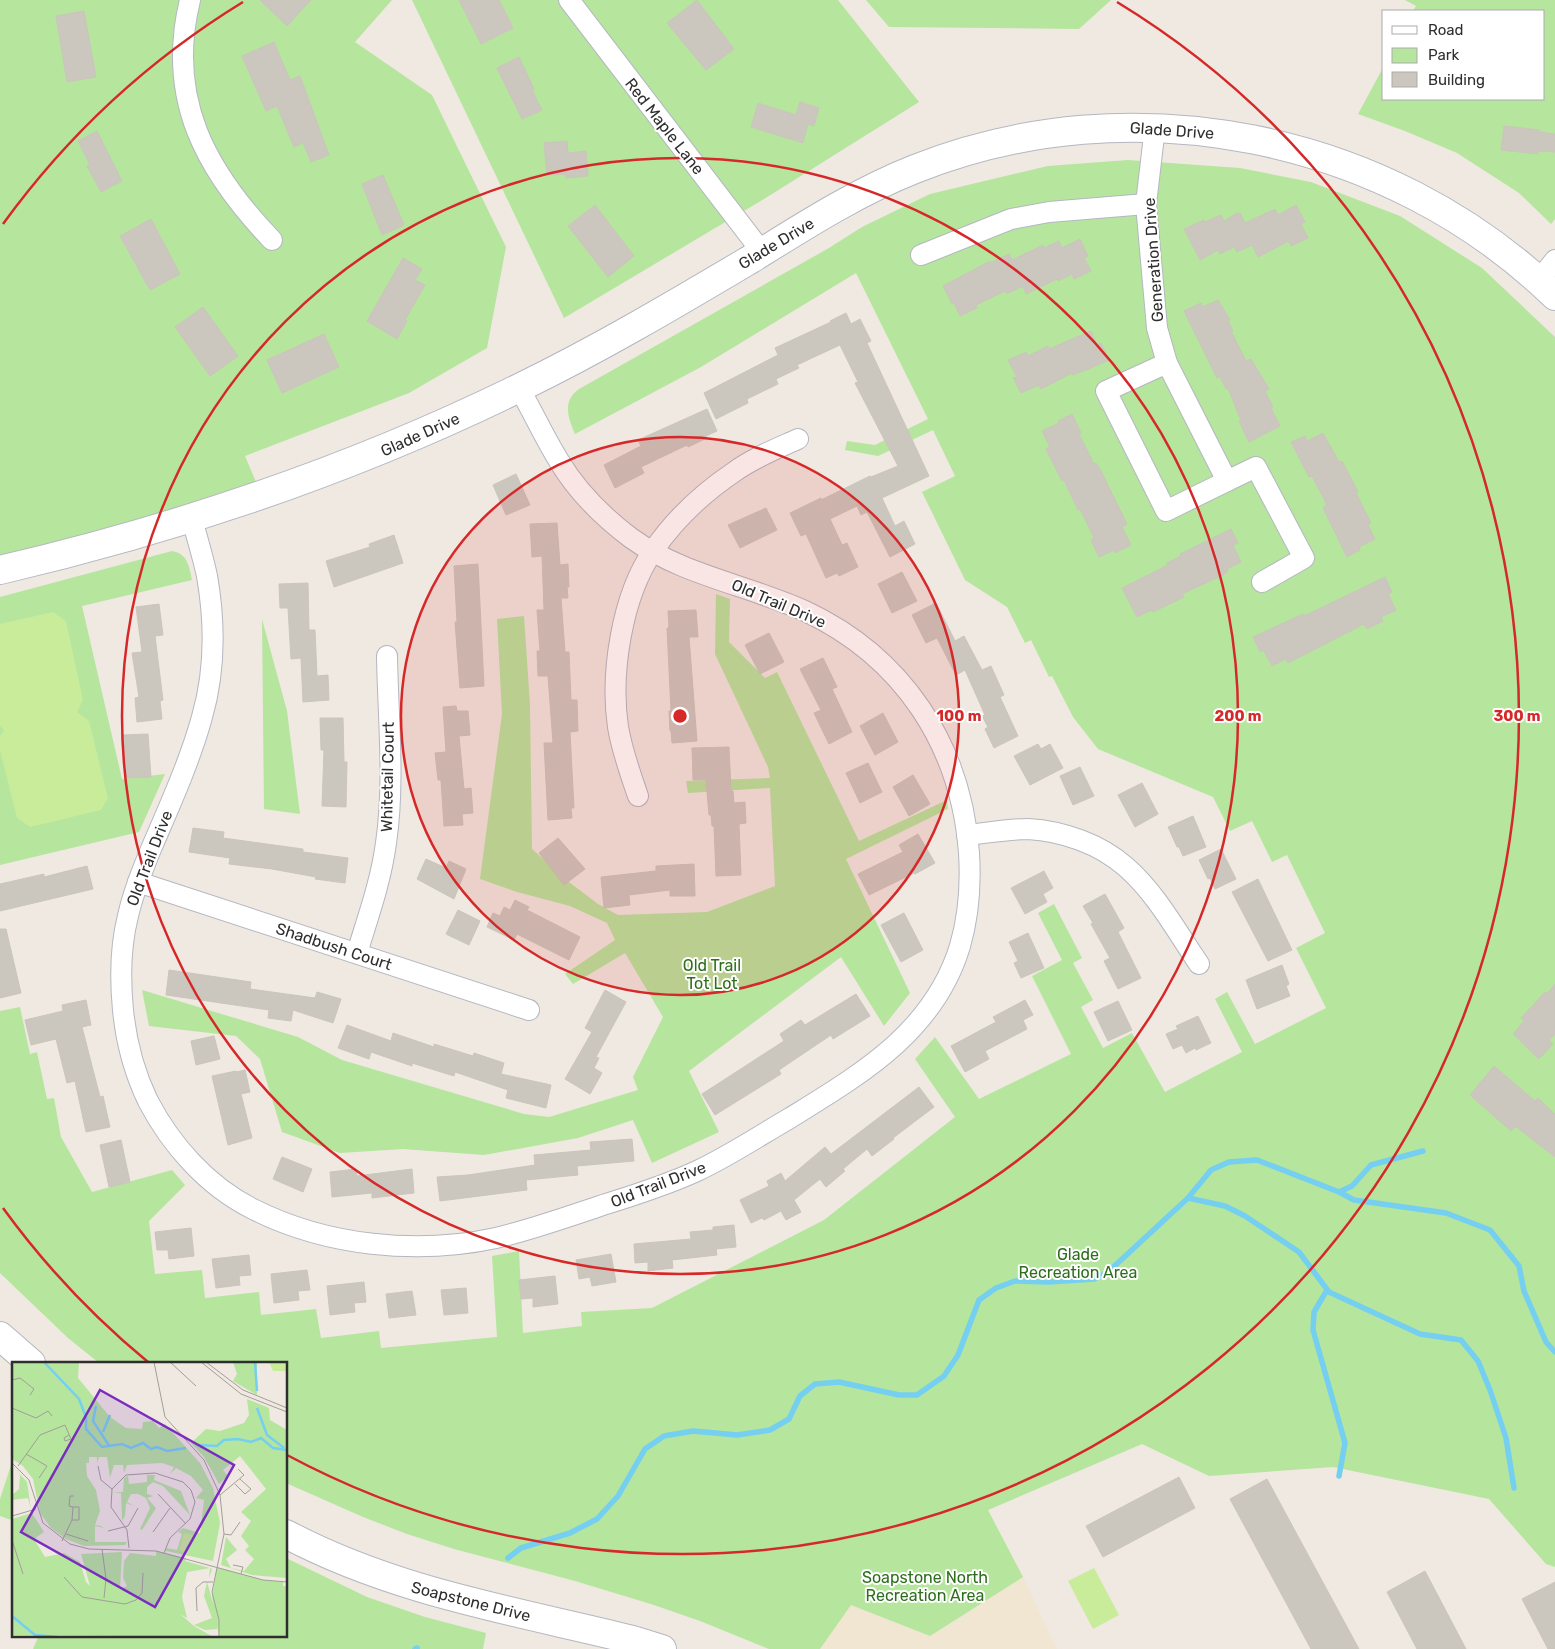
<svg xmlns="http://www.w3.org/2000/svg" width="1555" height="1649" font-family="Rubik,sans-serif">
  <rect width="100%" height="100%" fill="#efe9e1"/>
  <path fill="#f0e6d1" d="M1023,1577L1057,1649H820L851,1605L930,1636Z"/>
  <g fill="#b6e59e">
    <path d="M0,0H392L355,42L432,95L506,247L487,348L409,393L245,456L262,496L0,570Z"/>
    <path d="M412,0H838L919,102L764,199L564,318Z"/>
    <path d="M866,0H1111L1079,29L889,27Z"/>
    <path d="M1405,0H1555V219L1551,224L1519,193L1457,153L1405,131L1358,114L1384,66V99H1544V11H1413L1416,6Z"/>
    <path d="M1128,160L1240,168L1311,182L1400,216L1482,268L1555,337V1567L1546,1564L1489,1499L1333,1467L1209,1476L1142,1444L988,1510L1023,1577L930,1636L851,1605L820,1649H769L700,1621L654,1605L575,1581L454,1549L407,1534L363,1517L286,1483V1363H99L68,1338L0,1273V1011L20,1007L30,1054L37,1052L47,1099L54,1098L61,1137L92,1192L172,1170L185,1185L149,1221L155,1274L202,1270L205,1298L259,1292L261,1315L316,1309L321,1338L379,1331L381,1348L497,1337L492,1256L519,1251L523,1333L582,1326L581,1312L652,1308L824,1220L955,1117L915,1059L935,1037L979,1099L1071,1054L1032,976L1062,960L1038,913L1054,904L1082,958L1073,963L1093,1000L1081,1007L1103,1048L1132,1033L1165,1092L1242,1052L1215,999L1227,992L1255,1044L1326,1008L1296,948L1325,933L1287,855L1272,862L1252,821L1230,831L1213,797L1098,749L1073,717L1052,676L1049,677L1031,640L1025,643L1007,607L965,580L922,492L955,476L933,430L878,456L845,450L847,441L875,445L928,419L856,273L701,367L575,434C568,418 562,401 579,389L829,248L862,227L930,194L1048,166Z"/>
    <path d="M172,551C188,554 189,566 192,580L82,606L122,779L165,774L139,832L0,865V597Z"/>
    <path d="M716,594L730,599L729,642L765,678L777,672L859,841L947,800L948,809L846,859L910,993L884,1026L841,957L689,1071L719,1132L652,1163L633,1120L578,1138L484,1155L403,1149L340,1153L282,1132L260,1059L236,1036L149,1026L142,990L298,1037L342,1060L524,1114L549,1117L638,1090L633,1077L663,1017L625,953L573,984L565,974L615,940L607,923L570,906L517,892L480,879L502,714L497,619L524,616L530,705L532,849L569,882L598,904L618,915L707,912L775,886L770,788L688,793L686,781L770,778L768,767L715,654Z"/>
    <path d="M262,619L287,711L300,814L264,809Z"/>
    <path d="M14,1456V1521L0,1516V1499Z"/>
    <path d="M286,1558L367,1597L425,1617L486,1633L483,1649H33L39,1635H286Z"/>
  </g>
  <g fill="#c9ec9a">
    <path d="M53,612L66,621L83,700L77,712L89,721L108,798L101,810L30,827L17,818L0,750V736L4,730L0,726V624Z"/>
    <path d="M1094,1568L1119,1615L1093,1629L1068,1581Z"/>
  </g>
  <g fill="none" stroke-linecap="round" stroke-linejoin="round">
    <g stroke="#75cff0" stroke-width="5.5">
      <path d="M1339,1192L1352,1186L1371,1165L1423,1151"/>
      <path d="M1188,1198L1225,1206L1245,1216L1299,1252L1329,1292L1420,1334L1461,1340L1478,1361L1490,1390L1506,1438L1514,1488"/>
      <path d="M1327,1290L1314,1312L1313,1330L1345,1443L1339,1476"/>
      <path d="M508,1558L521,1548L570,1533L597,1519L618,1496L645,1449L664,1436L693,1431L737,1435L770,1430L789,1419L800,1396L815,1384L839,1382L899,1395H917L944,1376L958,1355L979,1300L996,1288L1015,1281L1049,1282L1094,1279L1108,1272L1188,1198L1211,1170L1229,1162L1257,1160L1339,1192L1354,1200L1446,1213L1490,1230L1519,1266L1524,1291L1546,1342L1555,1352"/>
      <path d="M415,1649L417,1648"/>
    </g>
  </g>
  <g fill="#cbc7bf" stroke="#cbc5ba">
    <path d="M260,0H311L287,26Z"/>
    <path d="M459,0H499L513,28L481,44Z"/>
    <path d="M697,0L734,49L706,70L667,23Z"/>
    <path d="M84,11L96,77L67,82L56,16Z"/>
    <path d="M274,42L290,80L300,76L329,155L311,162L303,143L294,147L277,106L266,111L242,56Z"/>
    <path d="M519,57L534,89L532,90L542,110L522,119L497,68Z"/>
    <path d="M800,102L819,108L814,126L808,124L803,143L751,127L758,103L796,115Z"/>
    <path d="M1504,126L1540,130V132L1555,134V152L1538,151V154L1501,150Z"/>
    <path d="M97,131L122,181L101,192L87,166L90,165L78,141Z"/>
    <path d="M567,141L568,153L586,151L588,176L566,178L565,174L547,175L544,143Z"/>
    <path d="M383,175L404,225L382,235L362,184Z"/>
    <path d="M595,205L634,256L608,277L568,226Z"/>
    <path d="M1296,205L1305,222L1301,224L1308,238L1291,246L1289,241L1258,257L1252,245L1237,252L1234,247L1220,254L1218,250L1200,260L1184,229L1204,220L1205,222L1221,215L1224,221L1237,213H1240L1245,223L1275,209L1278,215Z"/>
    <path d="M151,219L180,274L150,290L120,236Z"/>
    <path d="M1080,239L1088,256L1084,258L1091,271L1074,279L1072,274L1058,281L1057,279L1026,294L1023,286L1007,294L1005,291L976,305L977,308L960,316L954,303L952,304L943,286L990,261V263L1009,254L1012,260L1043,245L1044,248L1059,241L1062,248Z"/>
    <path d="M403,258L422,269L415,280L425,285L405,320L407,321L397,339L367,321Z"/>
    <path d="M1218,300L1230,320L1228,321L1233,331H1231L1246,361L1251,359L1269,389L1265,391L1273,407L1271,408L1280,426L1249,442L1239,421H1241L1228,388L1226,389L1220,377L1217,378L1184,311L1201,303L1203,307Z"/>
    <path d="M203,307L238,356L210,376L175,327Z"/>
    <path d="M846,313L851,324L860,319L871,341L867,343L929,476L882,498L895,526L904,521L915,544L890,557L867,512L861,515L857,506L830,519L842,545L847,543L858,567L839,576L837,573L826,578L806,534L801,536L790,513L821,498V500L870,476L871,477L898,466L855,383L858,382L840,345L797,365L799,368L776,379L778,384L747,399L748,403L716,419L704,393L778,355L775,348L831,322L830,321Z"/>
    <path d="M1091,331L1097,345L1101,343L1109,360L1089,369L1072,375V373L1041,389L1039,385L1021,393L1013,378L1017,377L1008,360L1026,352L1028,356L1048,346L1049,349Z"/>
    <path d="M324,334L339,367L282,393L267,360Z"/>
    <path d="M707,409L717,431L706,436L707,438L688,447L687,445L641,467L644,473L615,488L604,465L641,446L638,440Z"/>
    <path d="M1072,414L1081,433L1079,434L1094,464L1096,463L1100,469L1127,524L1122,527L1131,545L1115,553L1114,550L1099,557L1091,540L1094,538L1080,509L1078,510L1064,480L1062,481L1046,449L1050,447L1042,431L1059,423L1058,421Z"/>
    <path d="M1323,433L1339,462L1342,461L1358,492L1356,493L1371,523L1368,525L1375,539L1359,547L1360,550L1347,557L1323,508L1327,505L1312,476L1309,477L1291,442L1305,436L1307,441Z"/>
    <path d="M516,474L530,505L506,515L493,485Z"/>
    <path d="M766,508L777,530L740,548L728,525Z"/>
    <path d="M557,523L560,565L568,564L569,587H567L568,598H561L565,652H569L571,700H577L578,731L570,732L574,808H571L572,818L548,820L544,743H553L548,676H538L537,651H540L537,610H544L542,556L532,557L530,524Z"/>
    <path d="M1231,529L1238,543L1233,545L1241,562L1227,569L1228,571L1223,575L1182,594L1184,597L1153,612L1152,610L1137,617L1122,588L1168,565L1167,563L1181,556L1180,554Z"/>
    <path d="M394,535L403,563L334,587L326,561L370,547L369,544Z"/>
    <path d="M478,564L484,686L460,688L455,622H457L454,566Z"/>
    <path d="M902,572L917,601L892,613L878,584Z"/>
    <path d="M1385,577L1392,592L1388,594L1396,610L1381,617L1383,621L1367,629L1364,624L1288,663L1286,659L1272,666L1263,650L1260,652L1253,637L1303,614L1304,616Z"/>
    <path d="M308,583L309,630H315L317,676L328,675L329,700L303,702L301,658L291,659L288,608H280L279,584Z"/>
    <path d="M936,603L955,641L964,636L982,670L991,666L1004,695L1000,697L1018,736L994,748L985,729L988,727L982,716L985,715L965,670L956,675L937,638L926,643L912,615Z"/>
    <path d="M159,604L163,635L155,636L163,700L160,701L162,719L137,722L135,698L139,697L132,653L142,652L136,607Z"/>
    <path d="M696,610L698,637H689L697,741L672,743L671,731H670L669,711H671L667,628H669L668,611Z"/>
    <path d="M769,633L784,662L760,674L745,645Z"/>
    <path d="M823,658L837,687L832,689L852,732L829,744L814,713L821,710L800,669Z"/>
    <path d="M456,706L457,711H468L470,735L459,736L464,789L471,788L473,813L462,814L463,825L444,826L441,780H438L435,753L446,752L443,707Z"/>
    <path d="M883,713L898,742L875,755L860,726Z"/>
    <path d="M320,718H343L344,762H347L346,807L322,806L324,750H321Z"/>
    <path d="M148,734L151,777L126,778L123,735Z"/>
    <path d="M1038,744L1041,749L1050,744L1063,768L1030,785L1014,756Z"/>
    <path d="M729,747L731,791H733L734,803L745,802L746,823L739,824L741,875L716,876L714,826H712L711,815H709L706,780H693L692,748Z"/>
    <path d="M868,763L882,792L860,803L846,773Z"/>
    <path d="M1080,767L1094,796L1073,805L1060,776Z"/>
    <path d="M913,775L930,804L909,816L893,787Z"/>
    <path d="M1142,783L1158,814L1135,827L1118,795Z"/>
    <path d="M1193,816L1206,847L1183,856L1179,847H1177L1168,827Z"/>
    <path d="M193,828L224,832L223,838L303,849V852L348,858L345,883L315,879L316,877L272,869L229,864L230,858L189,852Z"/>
    <path d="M918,834L935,863L915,874L914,873L869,895L858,874L903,852L899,845Z"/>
    <path d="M558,838L585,869L564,885L539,853Z"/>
    <path d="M1221,849L1236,879L1215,889L1210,878L1208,879L1199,860Z"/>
    <path d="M426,859L446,868L449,861L466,869L454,899L417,879Z"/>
    <path d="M694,864L695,896H670V890L629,895L630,905L604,908L601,877L656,871V866Z"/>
    <path d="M87,866L93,889L0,911V884L44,874V877Z"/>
    <path d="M1044,871L1053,888L1043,894L1047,902L1025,914L1011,888Z"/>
    <path d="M1258,879L1292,950L1268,961L1232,892Z"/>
    <path d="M1105,894L1124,928L1118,932L1141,978L1118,989L1104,961L1110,958L1091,924L1093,923L1083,906Z"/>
    <path d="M515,900L529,907L527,910L580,937L569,960L517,934L514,940L487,927L493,913L500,916L504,907L510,910Z"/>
    <path d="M458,910L480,921L469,945L446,934Z"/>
    <path d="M904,913L923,950L901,962L881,925Z"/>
    <path d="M0,929H6L21,993L0,998Z"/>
    <path d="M1028,933L1044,968L1021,978L1014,963L1018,961L1009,942Z"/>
    <path d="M1282,965L1289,984L1286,986L1290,996L1257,1009L1246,980Z"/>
    <path d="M169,970L251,982L250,989L315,998L317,992L341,999L333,1023L293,1010L291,1021L268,1018L269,1010L166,995Z"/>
    <path d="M1555,984V1034L1549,1040L1553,1044L1539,1059L1513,1034L1524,1021L1521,1018L1545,992L1547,994Z"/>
    <path d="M605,990L626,1002L596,1057L599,1058L594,1068L602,1073L590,1094L565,1079L592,1032L585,1028Z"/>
    <path d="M856,994L870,1016L833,1039L831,1035L779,1070L781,1074L715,1115L702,1094L784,1041L780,1034L801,1020L805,1025Z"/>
    <path d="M86,1000L91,1025L82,1027L100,1097L103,1096L110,1127L86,1132L75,1081L67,1083L56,1039L31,1045L25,1020L63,1011L62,1005Z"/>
    <path d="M1025,1000L1033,1015L1023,1020L1027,1029L985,1051L989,1059L965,1072L951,1046L996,1022L993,1017Z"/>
    <path d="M1118,1001L1132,1030L1108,1041L1094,1012Z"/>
    <path d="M1198,1016L1211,1043L1196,1050L1195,1048L1186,1053L1182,1045L1173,1049L1166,1034L1178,1029L1176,1026Z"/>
    <path d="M347,1025L391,1041L393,1033L434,1047V1044L473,1056L474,1053L504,1063L501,1074L551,1085L546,1108L506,1098L508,1090L455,1072L454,1076L412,1063V1066L371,1052L369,1059L338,1048Z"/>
    <path d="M214,1036L220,1059L196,1065L191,1041Z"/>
    <path d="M1494,1066L1535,1101L1538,1098L1555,1114V1157L1515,1126L1511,1131L1470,1095Z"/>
    <path d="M245,1070L250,1092L241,1094L252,1138L228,1145L212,1076L236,1071V1072Z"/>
    <path d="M919,1087L934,1107L893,1138L894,1139L872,1156L867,1149L843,1169L845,1171L826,1187L820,1179L794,1200L801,1212L786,1220L781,1211L764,1220L762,1218L751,1223L740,1200L769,1186L767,1181L781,1173L785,1181L825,1147L831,1154Z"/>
    <path d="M632,1139L634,1161L577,1166L578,1175L526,1180L527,1190L440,1201L437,1177L468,1175L535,1165L534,1155L591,1150L590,1142Z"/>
    <path d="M121,1140L130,1182L109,1187L100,1145Z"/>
    <path d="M282,1157L312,1169L303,1192L273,1179Z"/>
    <path d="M356,1169L357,1176L412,1169L414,1193L372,1198V1193L332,1197L330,1172Z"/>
    <path d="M734,1225L736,1247L716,1249L717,1255L672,1260L673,1268L648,1271V1262L635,1263L634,1244L691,1239L690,1232L713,1230V1227Z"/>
    <path d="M191,1228L194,1256L169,1259L168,1250H157L155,1232Z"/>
    <path d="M611,1254L616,1282L592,1286L590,1277L579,1279L576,1260Z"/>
    <path d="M249,1255L251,1275L239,1276L240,1285L216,1288L212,1259Z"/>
    <path d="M307,1270L310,1290L298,1291L299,1300L274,1303L271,1274Z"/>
    <path d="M555,1276L558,1304L533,1307V1298L521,1299L519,1280Z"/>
    <path d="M364,1282L366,1302L354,1303L355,1312L330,1315L327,1286Z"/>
    <path d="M466,1288L468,1313L444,1315L441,1290Z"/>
    <path d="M412,1291L416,1315L389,1318L386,1294Z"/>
    <path d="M1179,1477L1195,1508L1103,1557L1086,1526Z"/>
    <path d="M1267,1479L1359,1649H1311L1230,1499Z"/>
    <path d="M1425,1571L1466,1649H1417L1387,1592Z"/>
    <path d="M1555,1582V1649H1548L1522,1599Z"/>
  </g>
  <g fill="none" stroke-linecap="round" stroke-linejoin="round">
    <g stroke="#b4b7c1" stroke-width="22">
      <g id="street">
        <path d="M190,0C166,98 205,170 272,240"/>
        <path d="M569,0L762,252"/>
        <path d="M1155,127L1146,204L1157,328L1167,363"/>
        <path d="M921,255L1011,219L1049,212L1146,204"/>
        <path d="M1539,280L1555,260"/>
        <path d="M1167,363L1227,481L1166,511L1106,391Z"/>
        <path d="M1227,481L1256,467L1304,558L1262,582"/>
        <path d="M192,519C197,538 203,557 207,576C215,622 215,672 202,717C190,761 169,807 151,849C142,871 133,893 128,916C120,947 120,979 123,1010C126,1041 134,1072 148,1101C171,1145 207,1186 253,1209C326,1246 417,1255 496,1238C530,1230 564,1218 597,1207C631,1196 665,1186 697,1171C729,1156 759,1136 790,1118C861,1074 934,1032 960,946C969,915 971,885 969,853C961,745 903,657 805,611C748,585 682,575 631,538C603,517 577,491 559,461C544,437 533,412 519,388"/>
        <path d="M638,796C630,773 622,751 618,727C610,673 622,596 653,551C674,520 703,493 734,472C753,458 776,449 798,439"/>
        <path d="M967,835C987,833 1008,829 1028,829C1063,831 1100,844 1126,867C1156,893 1177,932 1199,964"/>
        <path d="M138,882L529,1010"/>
        <path d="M357,953C368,917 381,881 386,843C395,782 388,717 387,656"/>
      </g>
    </g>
    <g stroke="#b4b7c1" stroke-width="30">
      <g id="secondary">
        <path d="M0,570C180,528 354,469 521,387C601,348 675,304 751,259C804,226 857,192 915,169C1131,83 1388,134 1555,296"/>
        <path d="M0,1336L31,1363"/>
        <path d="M286,1534C395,1592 516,1611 633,1640L662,1649"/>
      </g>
    </g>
    <use href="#street" stroke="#fff" stroke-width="20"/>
    <use href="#secondary" stroke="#fff" stroke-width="28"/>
  </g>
  <circle cx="680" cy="716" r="279" fill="#d62828" fill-opacity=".12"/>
  <g fill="none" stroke="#d62828" stroke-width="2.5">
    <circle cx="680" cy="716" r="279"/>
    <circle cx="680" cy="716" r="558"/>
    <path d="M148 1362A837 837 0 0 1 3 1208M3 224A837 837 0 0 1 243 2M1117 2A837 837 0 0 1 287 1455"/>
  </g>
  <g text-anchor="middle" stroke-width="4" stroke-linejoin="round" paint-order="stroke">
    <g font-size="16" fill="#2e2e2e" stroke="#fff">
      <text transform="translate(665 126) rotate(52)" y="6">Red Maple Lane</text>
      <text transform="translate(1172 130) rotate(4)" y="6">Glade Drive</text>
      <text transform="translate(776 243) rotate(-31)" y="6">Glade Drive</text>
      <text transform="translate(1153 260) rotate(-94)" y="6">Generation Drive</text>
      <text transform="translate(420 434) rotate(-24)" y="6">Glade Drive</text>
      <text transform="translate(779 603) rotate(23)" y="6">Old Trail Drive</text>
      <text transform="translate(387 777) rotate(-89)" y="6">Whitetail Court</text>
      <text transform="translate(149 858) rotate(-69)" y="6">Old Trail Drive</text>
      <text transform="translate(334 946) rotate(18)" y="6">Shadbush Court</text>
      <text transform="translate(658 1184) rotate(-21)" y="6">Old Trail Drive</text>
      <text transform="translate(471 1601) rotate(14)" y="6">Soapstone Drive</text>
    </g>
    <g font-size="16" fill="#2c6e1b" stroke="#fff">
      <text x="712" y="971">Old Trail<tspan x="712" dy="18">Tot Lot</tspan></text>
      <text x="1078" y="1260">Glade<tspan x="1078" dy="18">Recreation Area</tspan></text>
      <text x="925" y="1583">Soapstone North<tspan x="925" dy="18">Recreation Area</tspan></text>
    </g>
  </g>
  <g transform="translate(12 1362)">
    <rect width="275" height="275" fill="#efe9e1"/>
    <path d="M0,0H67L66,16L98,55L114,66L130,67L131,60L141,59L147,66L153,62L188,101L201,126L208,161L201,199L154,189V186L165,188L170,172L166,170L171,166L188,171L192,138L184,136L191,128L179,114L164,106L158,112L162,105L150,101L115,103L112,111L111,103H102L98,116L95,95H87L85,101V95H77V101H74L75,114L84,128L88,149L83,163L89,164L92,166L83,164V180H115L113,183L72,184L54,177L39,166L28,151L21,117L11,104L0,97ZM221,0H245V33L221,19L225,12ZM235,37L257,46L258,58L275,68V216L240,213L209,203L214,175L225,188L214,197L219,206L232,209L242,197L233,188L237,184L229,174L239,159L229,150L254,127L228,94L211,108L216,114L207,122L192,95L179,81L194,67L208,69L232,61L237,53ZM0,104L15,120L19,147L16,136L0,138V133L7,127L8,113ZM135,113H143L142,118L169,129L178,153L151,124L141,120L135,125V132L141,134L135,136L144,146L130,168L128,167L138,146L134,136L126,132H119L115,140L122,144L114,141L113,154L110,159L109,131L100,130H111L112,116L116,114L117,122L135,120ZM20,151L32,170L22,177L33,195L52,191L68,200L74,220L78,224L69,192L110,190L108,227L115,224L111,216L112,199L118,191L144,194V189L174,196L173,199L198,206L200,207L197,216L198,206L175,210L170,235L175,256L168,252L182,264L201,275L0,273V157ZM205,205L251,218L271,220V224H275V275H207L200,234ZM195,220L205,255V267L193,268L182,263L200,256L192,234Z" fill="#b6e59e"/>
    <path d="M257,0H275V9H261ZM172,171L181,173L175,192L167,188Z" fill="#c9ec9a"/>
    <path fill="none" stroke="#75cff0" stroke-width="2.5" d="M32,0L67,37L74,55V67L90,85L110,82L119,86L131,81L139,87L145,85L155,89L174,86M243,0L245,29M84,44L81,59L98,85M245,46L255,73L272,86M91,70L98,53M186,83L205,84L212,78L226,77L239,80L249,76L261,86L275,88M0,254L23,273L46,275"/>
    <path fill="none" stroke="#a29e99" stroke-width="1" d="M142,0L153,55L192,98L208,133L212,172L200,230L207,258V275M158,0L184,24M189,0L229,32L275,50M194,0L231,28L275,46M0,18L8,16L22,27L18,33M0,46L24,56L36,49L40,54M14,92L35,104L27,116M0,101L17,118L31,161L58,182L77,187L144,189L251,218L275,220M6,104L28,73L53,63L59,77L53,79L52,76L57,73M86,104L89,118L100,127M223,122L233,132L239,127L228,117M146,132L174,162M208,133L232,113L226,107M61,145H67V158H60ZM61,145L57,144L58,134H62M0,154L24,147M96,169L116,164L126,146M141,170L158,146M54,172L76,179M212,172L219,173L228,160M0,178L11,212M50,179L60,158M117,186L115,168L99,145L100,127L114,113L143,111L171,120L179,128L183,140L178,157L158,176L152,191M90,187L94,217L92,236M221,203L231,205L229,212M52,215L70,235L113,242L124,238L130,231L131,211M185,249L184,226L191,220H201"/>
    <path fill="#7b2cbf" fill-opacity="0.15" stroke="#7b2cbf" stroke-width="2.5" d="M88,28L222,103L143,245L9,170Z"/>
    <rect width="275" height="275" fill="none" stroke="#2e2e2e" stroke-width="2.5"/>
  </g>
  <circle cx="680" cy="716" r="8" fill="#d62828" stroke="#fff" stroke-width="2.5"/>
  <g font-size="15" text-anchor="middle" font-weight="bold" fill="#d62828" stroke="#fff" stroke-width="4" stroke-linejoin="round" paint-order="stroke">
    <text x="959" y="721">100 m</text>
    <text x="1238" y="721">200 m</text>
    <text x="1517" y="721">300 m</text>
  </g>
  <rect x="1382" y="10" width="162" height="90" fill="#ffffff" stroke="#ababab"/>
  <rect x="1392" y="26" width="25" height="8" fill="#ffffff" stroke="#ababab"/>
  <text x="1428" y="35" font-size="15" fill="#2e2e2e">Road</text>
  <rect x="1392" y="48" width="25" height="15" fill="#b6e59e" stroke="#ababab"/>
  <text x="1428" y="60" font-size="15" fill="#2e2e2e">Park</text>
  <rect x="1392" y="72" width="25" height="15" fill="#cbc7bf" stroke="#ababab"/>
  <text x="1428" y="85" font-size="15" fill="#2e2e2e">Building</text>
</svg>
